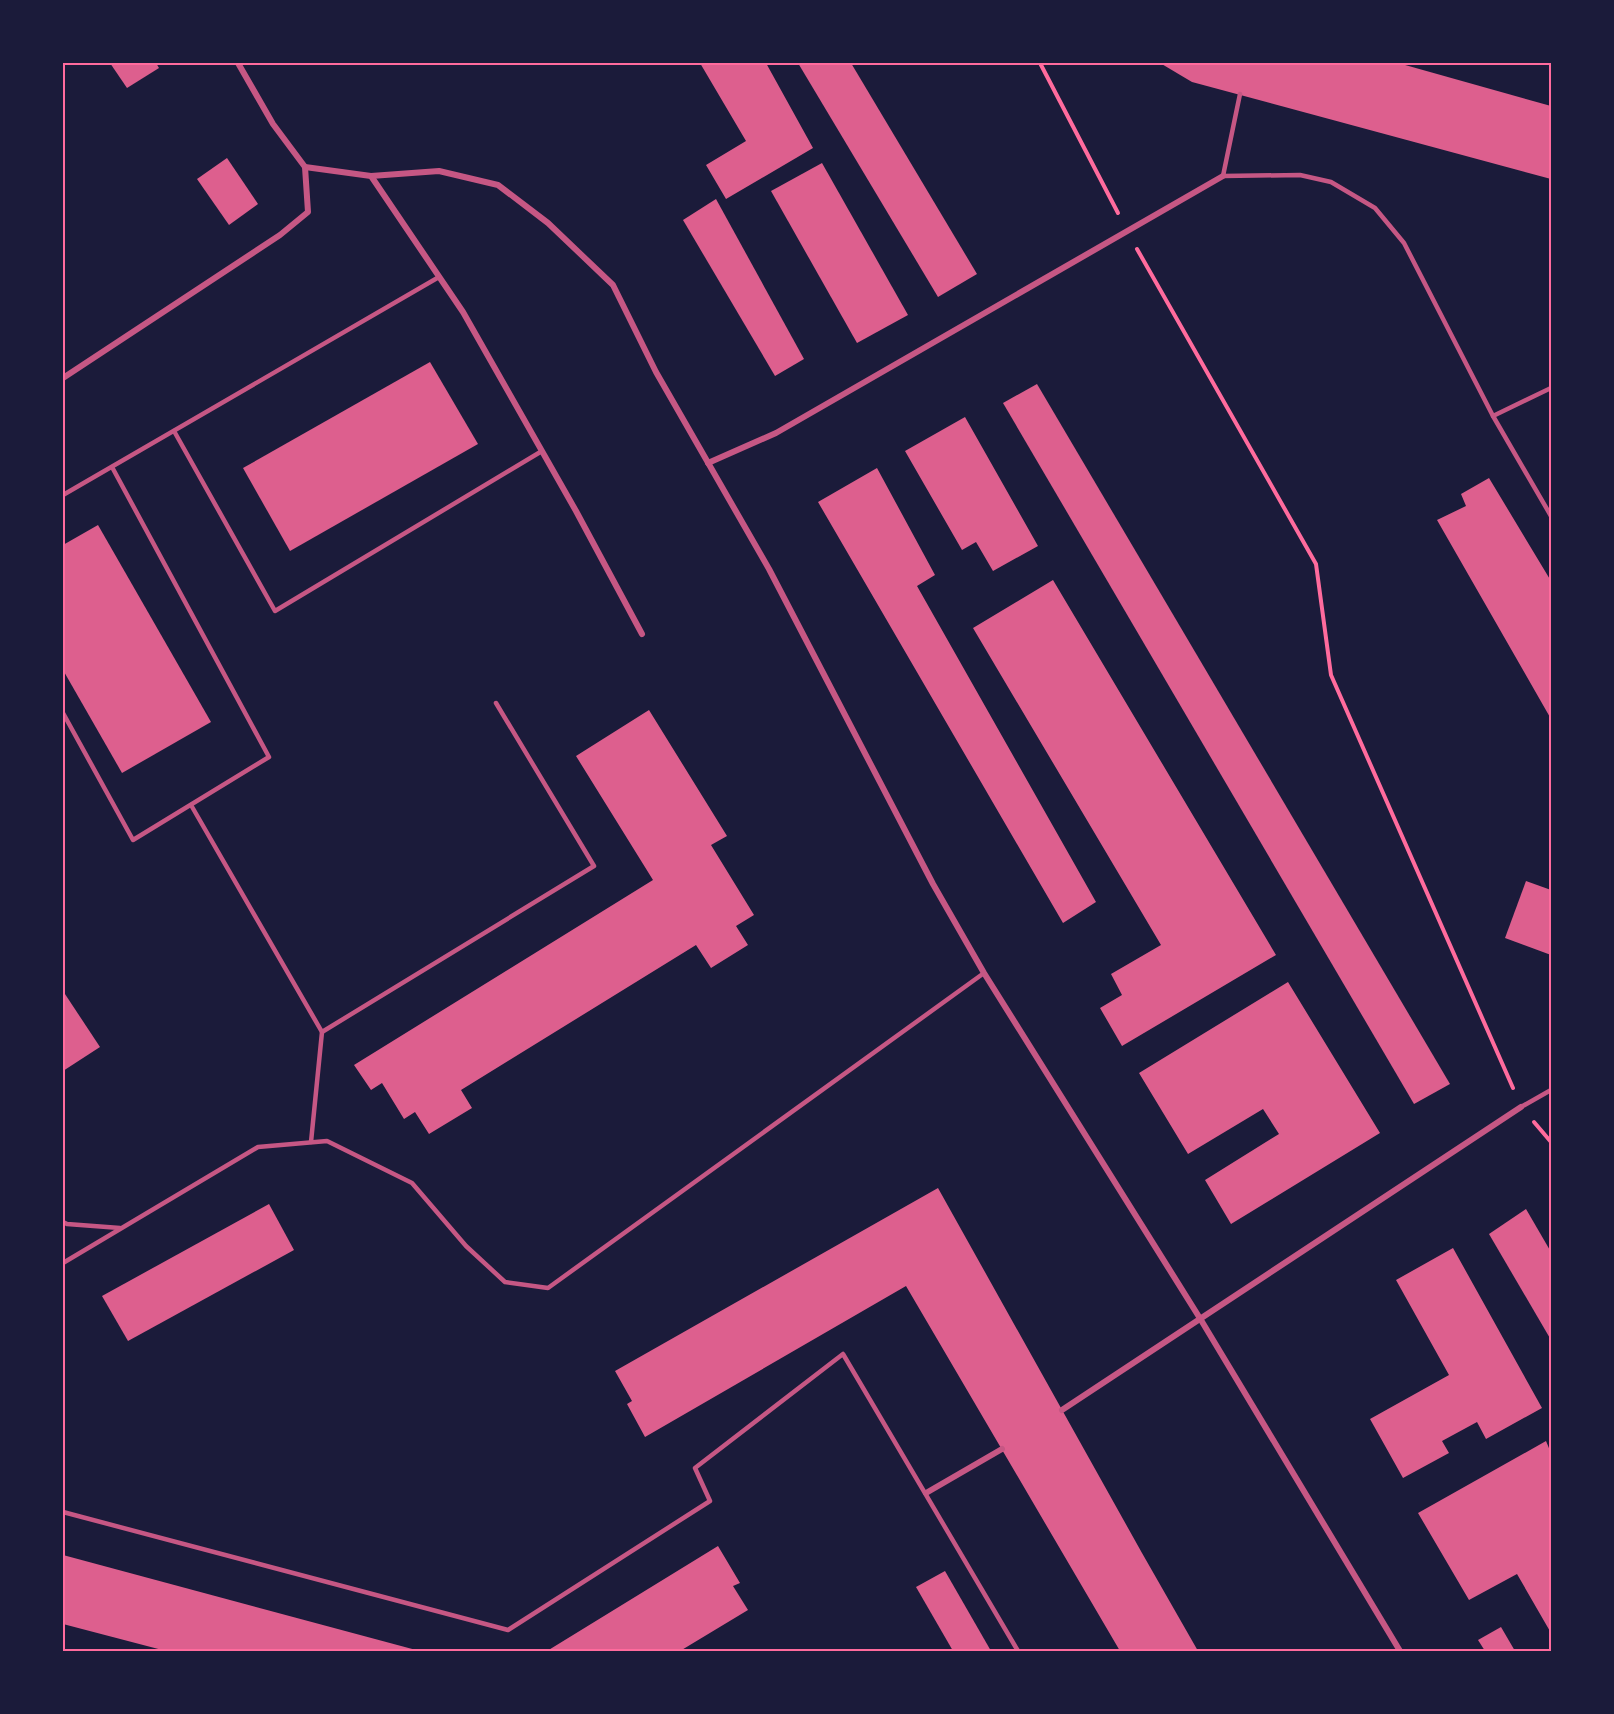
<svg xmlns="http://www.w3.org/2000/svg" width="1614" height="1714" font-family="Roboto,sans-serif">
  <rect width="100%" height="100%" fill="#1b1b3a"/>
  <g fill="#dd5f8e">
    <path d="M110,63H156L159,68L127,88Z"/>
    <path d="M700,63H766L813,148L726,199L706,165L746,141Z"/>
    <path d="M798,63H851L977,274L938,297Z"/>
    <path d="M1160,63H1398L1551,106V179L1192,82Z"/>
    <path d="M227,158L258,204L229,225L197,179Z"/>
    <path d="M822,163L908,315L857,343L771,191Z"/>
    <path d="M716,199L804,359L775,376L683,220Z"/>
    <path d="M430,362L478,444L290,551L243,468Z"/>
    <path d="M1037,384L1450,1084L1414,1104L1003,403Z"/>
    <path d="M965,417L1038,546L993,571L976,542L962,550L905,451Z"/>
    <path d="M877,468L935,575L917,586L1096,902L1063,923L818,502Z"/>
    <path d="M1489,478L1551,581V719L1437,520L1466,506L1461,494Z"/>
    <path d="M98,525L211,722L122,773L63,670V545Z"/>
    <path d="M1053,580L1276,955L1122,1046L1100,1008L1122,995L1111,974L1161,945L973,628Z"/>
    <path d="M649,710L727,836L711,845L754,915L736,926L748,945L711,968L696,945L461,1090L472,1108L429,1134L415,1112L404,1119L382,1083L371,1090L354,1065L653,880L576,756Z"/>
    <path d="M1526,881L1551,890V955L1505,938Z"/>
    <path d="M1288,982L1380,1133L1231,1224L1205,1180L1279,1134L1263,1109L1188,1154L1139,1073Z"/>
    <path d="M63,991L100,1047L63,1071Z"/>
    <path d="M938,1188L1142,1553L1198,1651H1120L906,1286L645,1437L627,1404L632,1401L615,1371Z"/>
    <path d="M269,1204L294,1250L128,1341L102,1296Z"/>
    <path d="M1526,1209L1551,1252V1340L1489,1234Z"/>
    <path d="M1453,1248L1542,1408L1486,1439L1477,1422L1442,1441L1449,1453L1403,1478L1370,1419L1449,1375L1396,1280Z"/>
    <path d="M1546,1441L1551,1453V1633L1517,1574L1469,1600L1418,1513Z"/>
    <path d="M718,1546L740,1583L733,1586L748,1610L680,1651H547Z"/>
    <path d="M63,1555L416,1650V1651H166L63,1624Z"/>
    <path d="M945,1571L991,1651H953L916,1587Z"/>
    <path d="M1501,1627L1515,1651H1485L1478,1640Z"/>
  </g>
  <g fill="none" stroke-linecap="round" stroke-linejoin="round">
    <g stroke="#ff6b9d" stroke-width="4">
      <path d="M1040,63L1118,213"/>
      <path d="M1137,249L1316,564L1331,675L1513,1088"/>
      <path d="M1534,1122L1551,1142"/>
    </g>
    <g stroke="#c65784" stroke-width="4.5">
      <path d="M1240,94L1223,176L1300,175L1331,182L1375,208L1404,243L1493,416"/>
      <path d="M1551,388L1493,416L1551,516"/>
      <path d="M174,431L275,611L542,451"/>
      <path d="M63,495L439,277"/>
      <path d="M63,713L133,840L269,757L112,467"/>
      <path d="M191,805L322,1032L594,866L496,703"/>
      <path d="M1521,1107L1551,1090"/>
      <path d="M311,1142L322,1032"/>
      <path d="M63,1222L67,1224L120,1228"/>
      <path d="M63,1263L258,1147L327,1141L412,1183L466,1246L505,1282L548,1288L984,973"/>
      <path d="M63,1512L508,1630L710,1501L695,1468L843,1354L1018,1651"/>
    </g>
    <g stroke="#c65784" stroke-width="6">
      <path d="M238,63L273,124L305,167L371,176L463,312L576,511L642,634"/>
      <path d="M371,176L439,171L498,185L548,223L613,285L656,372L769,569L933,884L984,973L1201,1320L1400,1651"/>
      <path d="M63,378L280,235L308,212L305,167"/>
      <path d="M708,463L776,433L1223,176"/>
      <path d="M1062,1410L1521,1107"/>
      <path d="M926,1493L1002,1449"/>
    </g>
  </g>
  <rect width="1614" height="1714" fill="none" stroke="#1b1b3a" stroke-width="129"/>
  <rect x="64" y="64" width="1486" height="1586" fill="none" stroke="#ff6b9d" stroke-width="2"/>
</svg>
